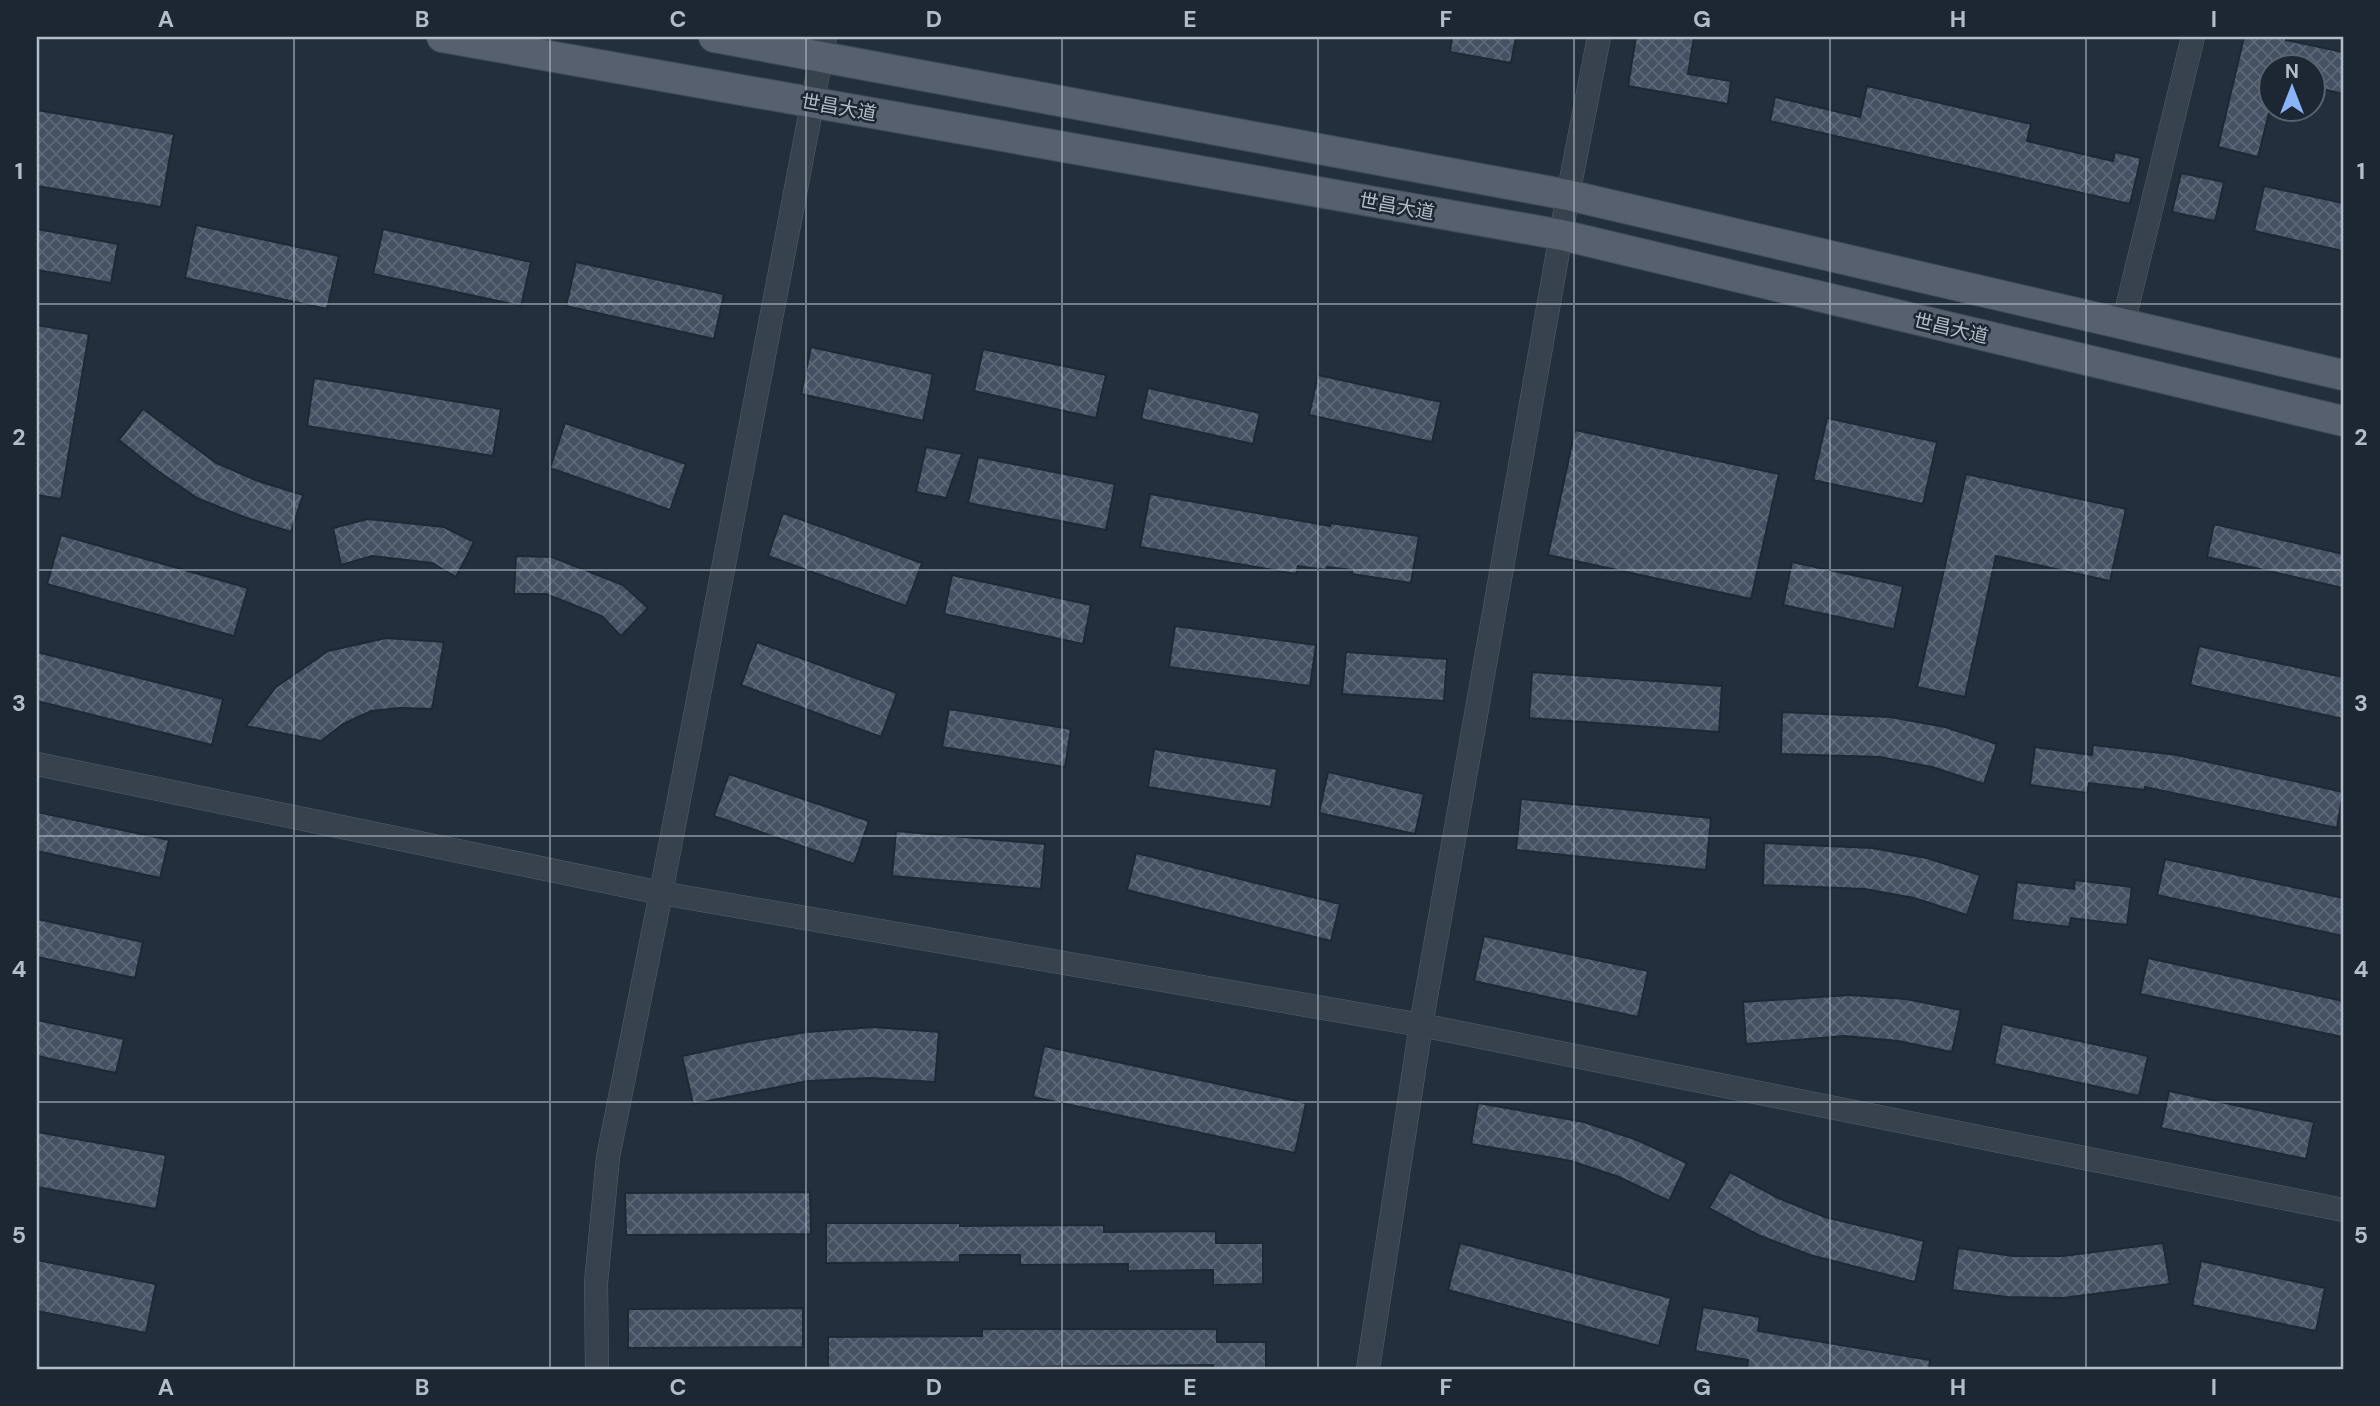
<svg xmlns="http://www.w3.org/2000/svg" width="2380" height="1406" font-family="'DM Sans','Noto Sans SC',sans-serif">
  <defs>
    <pattern id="building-cross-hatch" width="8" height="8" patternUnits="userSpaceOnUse" patternTransform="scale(1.75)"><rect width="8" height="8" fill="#455162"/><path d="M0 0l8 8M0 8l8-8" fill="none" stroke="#5d6877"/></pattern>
  </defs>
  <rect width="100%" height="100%" fill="#242f3e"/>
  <g fill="url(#building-cross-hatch)" stroke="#1f2835" stroke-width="2">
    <path d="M1452,37H1516L1511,63L1450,52Z"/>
    <path d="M1636,37H1694L1688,74L1731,81L1728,104L1628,86Z"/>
    <path d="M2244,37H2287L2286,40L2343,52V94L2314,87V66H2272V101L2258,157L2218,147Z"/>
    <path d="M1867,86L2031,124L2027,141L2113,161L2115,152L2141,158L2130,204L1770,121L1775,97L1860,117Z"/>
    <path d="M37,110L174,134L161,207L37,186Z"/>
    <path d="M2181,173L2224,182L2215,221L2172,212Z"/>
    <path d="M2264,186L2343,203V251L2254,231Z"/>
    <path d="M196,225L339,256L327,309L185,278Z"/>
    <path d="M37,229L118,244L111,283L37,270Z"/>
    <path d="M383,229L531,262L521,306L373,274Z"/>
    <path d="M576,262L724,294L714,339L566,306Z"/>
    <path d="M37,325L89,334L61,499L37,495Z"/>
    <path d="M811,347L933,374L923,421L801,394Z"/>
    <path d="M983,349L1106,375L1096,418L974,391Z"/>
    <path d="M1318,375L1441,402L1432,442L1309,415Z"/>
    <path d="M314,378L501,409L493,456L307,426Z"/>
    <path d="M1148,388L1260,413L1253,444L1141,419Z"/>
    <path d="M143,409L216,463L258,481L303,495L291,532L244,517L197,498L155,469L119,440Z"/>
    <path d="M1827,418L1937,442L1923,504L1813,480Z"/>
    <path d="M565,423L686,464L670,510L550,468Z"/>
    <path d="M1575,430L1779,474L1751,599L1548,555Z"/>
    <path d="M926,447L962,454L946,498L916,492Z"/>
    <path d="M978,457L1115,484L1106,530L968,503Z"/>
    <path d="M1966,474L2126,509L2110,581L1996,556L1965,697L1917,687Z"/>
    <path d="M1150,494L1330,526V523L1419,536L1411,583L1352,574V570L1327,567L1326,570L1298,566L1296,574L1140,547Z"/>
    <path d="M783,513L922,563L906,606L768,556Z"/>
    <path d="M368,519L444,527L474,542L456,577L432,563L372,556L341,565L333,528Z"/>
    <path d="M2214,524L2343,554V588L2207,557Z"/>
    <path d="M61,535L248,588L234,636L47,584Z"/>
    <path d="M516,556L552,557L623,585L648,608L621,636L602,616L546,594H514Z"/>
    <path d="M1792,562L1903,586L1894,629L1783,605Z"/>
    <path d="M952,575L1091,605L1083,644L944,614Z"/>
    <path d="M1175,626L1316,645L1310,686L1169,667Z"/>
    <path d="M386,638L444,642L432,709L400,708L371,711L343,724L321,741L246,726L276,687L328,651Z"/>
    <path d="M757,642L897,693L881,737L741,685Z"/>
    <path d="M2199,646L2343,677V719L2190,685Z"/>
    <path d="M37,652L223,699L212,745L37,701Z"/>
    <path d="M1346,652L1447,659L1444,701L1342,694Z"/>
    <path d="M1532,672L1722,686L1719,732L1529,718Z"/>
    <path d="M949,709L1071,729L1065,767L942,747Z"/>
    <path d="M1782,712L1890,717L1945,727L1997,744L1984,784L1932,767L1880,757L1781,754Z"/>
    <path d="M2093,745L2177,755L2343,792L2337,828L2145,787V790L2089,783L2087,793L2030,785L2035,747L2092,755Z"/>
    <path d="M1154,749L1277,769L1271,807L1148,787Z"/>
    <path d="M1328,772L1424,794L1415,834L1319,813Z"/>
    <path d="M729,774L869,821L854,864L714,816Z"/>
    <path d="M1521,799L1711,818L1706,870L1516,850Z"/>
    <path d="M37,812L169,840L160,878L37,851Z"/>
    <path d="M896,831L1045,844L1041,889L892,876Z"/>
    <path d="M1764,843L1872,848L1927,858L1980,875L1967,915L1914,898L1865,889L1763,885Z"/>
    <path d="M1136,853L1340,904L1331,941L1127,890Z"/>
    <path d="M2165,859L2343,898V936L2157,895Z"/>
    <path d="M2075,880L2132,887L2127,925L2071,918L2069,927L2012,920L2017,882L2074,889Z"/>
    <path d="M37,919L143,942L135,978L37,957Z"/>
    <path d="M1484,936L1648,971L1638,1017L1474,981Z"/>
    <path d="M2148,958L2343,1001V1037L2140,994Z"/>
    <path d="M1850,995L1906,999L1961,1010L1952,1052L1898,1041L1845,1036L1746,1044L1743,1002Z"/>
    <path d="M37,1020L124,1039L116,1073L37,1056Z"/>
    <path d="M2002,1024L2148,1056L2139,1096L1994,1064Z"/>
    <path d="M874,1027L939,1032L935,1082L870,1078L808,1081L693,1104L682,1056L747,1042L807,1032Z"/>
    <path d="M1044,1046L1306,1103L1295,1153L1033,1097Z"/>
    <path d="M2169,1091L2314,1122L2306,1159L2161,1128Z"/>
    <path d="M1478,1103L1584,1122L1637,1140L1687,1163L1669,1201L1619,1177L1571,1161L1471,1144Z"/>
    <path d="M37,1132L166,1155L156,1209L37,1187Z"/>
    <path d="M1730,1172L1778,1198L1825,1217L1924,1241L1915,1282L1810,1255L1758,1235L1709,1208Z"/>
    <path d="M810,1192L811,1234L626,1235L625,1193Z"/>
    <path d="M826,1223H960V1226L1104,1225V1232L1216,1231V1243H1263V1284L1213,1285V1270L1128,1271V1264L1020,1265V1255H960V1262L826,1263Z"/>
    <path d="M1460,1243L1671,1298L1659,1346L1448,1290Z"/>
    <path d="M2163,1243L2170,1284L2063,1298L2007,1297L1952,1290L1958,1248L2013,1256H2063Z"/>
    <path d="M37,1260L156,1284L146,1333L37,1311Z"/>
    <path d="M2201,1261L2325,1288L2316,1331L2192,1305Z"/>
    <path d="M1703,1307L1760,1317L1758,1331L1930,1360L1929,1369H1747L1748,1360L1695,1351Z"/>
    <path d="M803,1308V1347L628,1348V1309Z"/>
    <path d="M982,1329H1217V1342H1266V1369H1213V1365L828,1369V1337L982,1336Z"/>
  </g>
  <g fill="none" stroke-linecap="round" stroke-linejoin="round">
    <g stroke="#565f6c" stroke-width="24">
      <g id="minor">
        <path d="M2123,324L2193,37"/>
        <path d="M37,764L661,893L1421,1025L2343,1210"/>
        <path d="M597,1369L596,1283L608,1157L661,893L825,37"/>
        <path d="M1368,1369L1421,1025L1568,195L1599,37"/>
      </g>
    </g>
    <g stroke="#414a57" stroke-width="32">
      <g id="major">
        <path d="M442,37L1562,235L2343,421"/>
        <path d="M714,37L1568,195L2343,375"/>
      </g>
    </g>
    <use href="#minor" stroke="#38414e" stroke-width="23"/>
    <use href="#major" stroke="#56606e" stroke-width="30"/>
  </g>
  <path fill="none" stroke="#b4bcc9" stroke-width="2" stroke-opacity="0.55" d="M294,37V1369M550,37V1369M806,37V1369M1062,37V1369M1318,37V1369M1574,37V1369M1830,37V1369M2086,37V1369M37,304H2343M37,570H2343M37,836H2343M37,1102H2343"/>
  <g text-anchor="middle" stroke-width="5" stroke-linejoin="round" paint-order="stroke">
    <g font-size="19" fill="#b4bcc9" stroke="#1d2633">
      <text transform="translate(839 107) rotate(10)" y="7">世昌大道</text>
      <text transform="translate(1397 206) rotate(10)" y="7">世昌大道</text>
      <text transform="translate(1951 328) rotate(13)" y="7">世昌大道</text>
    </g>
  </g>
  <rect width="2380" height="1406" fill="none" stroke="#1d2633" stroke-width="77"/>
  <g transform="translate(2292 88)"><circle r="33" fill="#1d2633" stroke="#59626f" stroke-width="2"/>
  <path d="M0-5L12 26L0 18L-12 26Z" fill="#8ab4f8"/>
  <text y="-10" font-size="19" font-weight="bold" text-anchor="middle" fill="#b4bcc9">N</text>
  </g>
  <rect x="38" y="38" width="2304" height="1330" fill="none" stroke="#b4bcc9" stroke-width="2.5"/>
  <g font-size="23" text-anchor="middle" font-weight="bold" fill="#b4bcc9">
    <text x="166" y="27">A</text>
    <text x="422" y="27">B</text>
    <text x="678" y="27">C</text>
    <text x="934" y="27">D</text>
    <text x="1190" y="27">E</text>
    <text x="1446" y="27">F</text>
    <text x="1702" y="27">G</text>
    <text x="1958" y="27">H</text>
    <text x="2214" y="27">I</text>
    <text x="19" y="179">1</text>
    <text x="2361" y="179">1</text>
    <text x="19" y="445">2</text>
    <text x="2361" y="445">2</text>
    <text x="19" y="711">3</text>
    <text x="2361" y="711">3</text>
    <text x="19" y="977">4</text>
    <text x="2361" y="977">4</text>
    <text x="19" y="1243">5</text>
    <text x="2361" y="1243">5</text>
    <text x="166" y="1395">A</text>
    <text x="422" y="1395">B</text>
    <text x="678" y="1395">C</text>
    <text x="934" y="1395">D</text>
    <text x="1190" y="1395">E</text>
    <text x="1446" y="1395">F</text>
    <text x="1702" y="1395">G</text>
    <text x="1958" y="1395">H</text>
    <text x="2214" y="1395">I</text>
  </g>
</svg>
